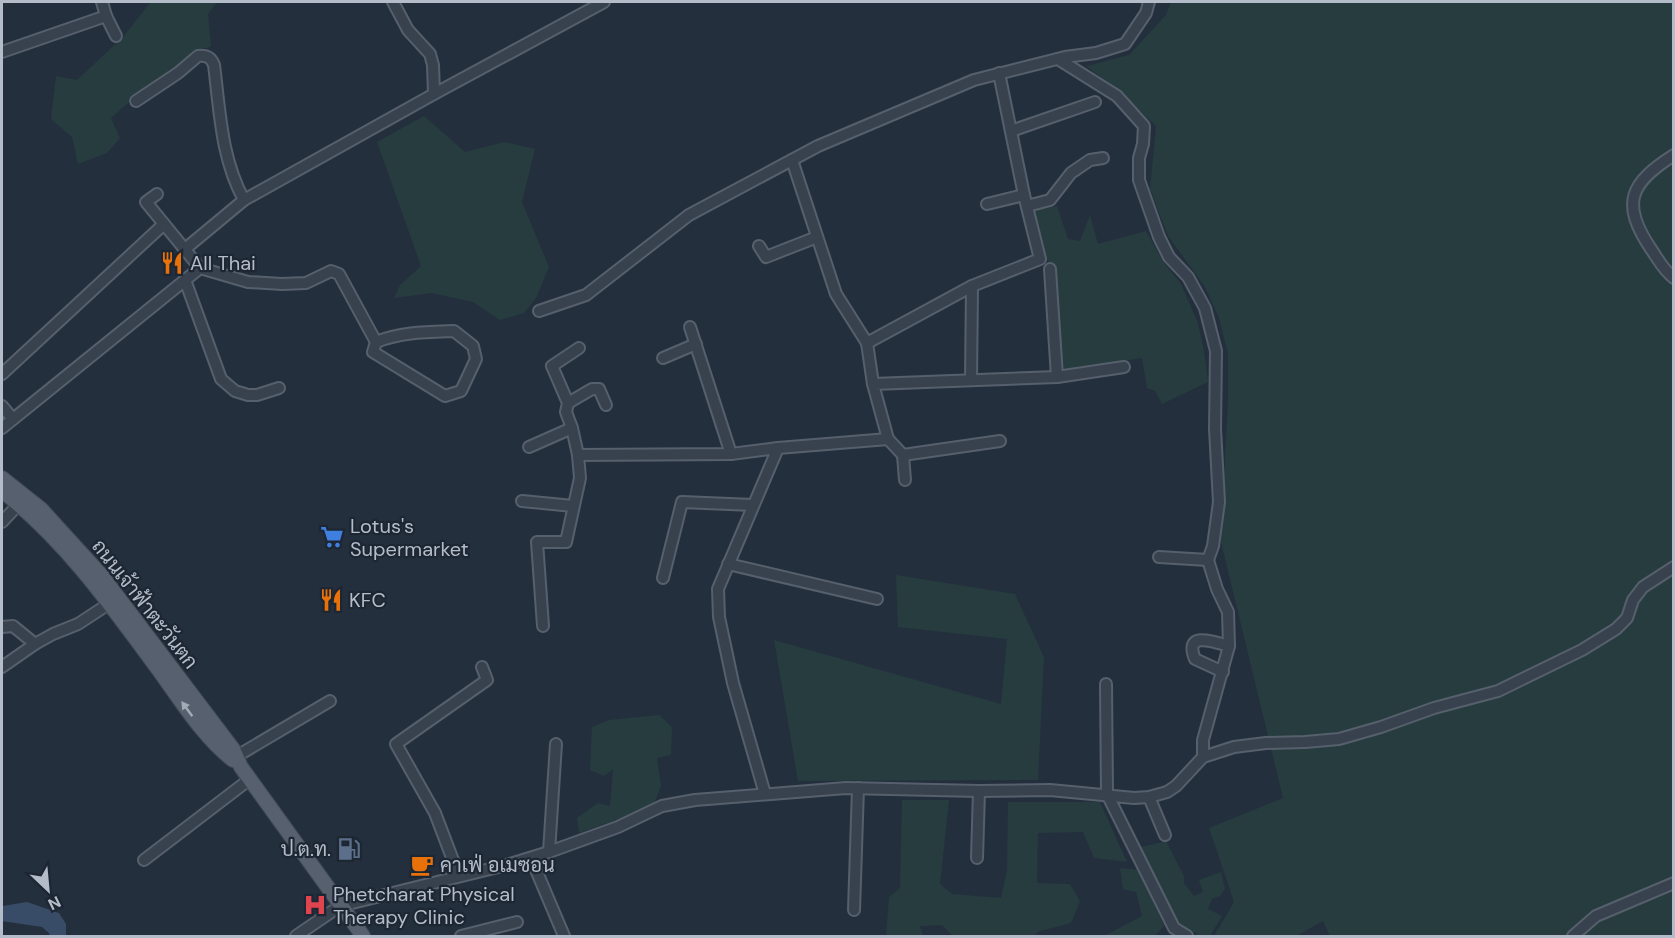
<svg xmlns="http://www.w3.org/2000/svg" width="1675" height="938" font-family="'DM Sans',Sarabun,sans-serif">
  <rect width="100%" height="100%" fill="#242f3e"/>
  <g fill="#263c3f">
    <path d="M151,2H217L208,14L211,47L194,50L161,81L129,102L111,118L120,138L107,153L78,164L72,137L51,119L56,76L77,80L122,38Z"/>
    <path d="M1171,2H1673V936H1330L1323,921L1296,936H1214L1234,902L1209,828L1283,798L1221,542L1228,399V354L1219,318L1205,287L1168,236L1150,189L1156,126L1119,91L1086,66L1129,55L1166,15Z"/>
    <path d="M424,116L465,152L505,142L535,149L522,202L549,267L536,298L524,313L500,320L473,302L432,293L394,298L400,285L421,266L377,142Z"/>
    <path d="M1057,206L1068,239L1080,241L1090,215L1098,244L1146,231L1164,263L1181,284L1198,323L1204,351L1208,382L1162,404L1155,391L1147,388L1142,358L1063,370L1055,268L1047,260L1033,211Z"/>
    <path d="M896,575L1015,594L1044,657L1038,780L798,781L774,640L1001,704L1007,639L898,627Z"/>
    <path d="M659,715L672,727L671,755L657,758L661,786L654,804L627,816L579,833L577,818L598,803L610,806L613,769L604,776L590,770L592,727L609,720Z"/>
    <path d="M902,800H949L940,884L952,894L1001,898L1007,871L1008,802H1100L1127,862L1094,858L1083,832L1038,833L1037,883L1070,884L1080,901L1071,923L1037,932L1036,936H953L942,925L920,926L923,936H886L889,897L900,888Z"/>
    <path d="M1166,841L1184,876V883L1194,896L1203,892L1199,880L1221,872L1225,889L1220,896L1212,899L1208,909L1222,916L1210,936H1196L1197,934L1176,921L1138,848Z"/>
    <path d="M1120,868L1139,870L1164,926L1155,936H1104L1142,916L1136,892L1123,889Z"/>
  </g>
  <path fill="#394c67" d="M27,902L59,913L66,924V936H50L49,933L42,927L2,921V905L3,906Z"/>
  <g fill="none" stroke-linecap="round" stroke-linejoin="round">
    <g stroke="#565f6c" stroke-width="14">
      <g id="minor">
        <path d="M393,2L408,30L430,54L433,65L434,94"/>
        <path d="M106,16L116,36"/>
        <path d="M2,52L106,16L102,2"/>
        <path d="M1058,59L1117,96L1144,126L1143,144L1139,158V180L1159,237L1169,257L1188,277L1205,308L1216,351L1215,429L1219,502L1213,546L1208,560L1217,589L1228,612L1229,646L1203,740V757"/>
        <path d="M136,101L178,73L198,56C206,55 211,57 214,65C220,112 221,158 244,200"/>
        <path d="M1011,131L1095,102"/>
        <path d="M1674,155C1630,183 1620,203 1651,249C1658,259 1663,270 1674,278"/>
        <path d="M792,160L836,294L867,343"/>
        <path d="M157,194L146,202L200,268L248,282L282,284L306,283L331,271L339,274L376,342"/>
        <path d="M987,204L1024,195"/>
        <path d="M1027,206L1050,200L1071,173L1090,160L1103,158"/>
        <path d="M759,246L766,257L817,237"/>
        <path d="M185,249L244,200L434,94L604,2"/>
        <path d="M1050,269L1057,377"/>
        <path d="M185,280L221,379L235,391L248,395H257L279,388"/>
        <path d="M539,311L586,295L689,215L818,146L974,80L1065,57L1096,53L1125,44L1146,13L1149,2"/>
        <path d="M690,327L731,454"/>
        <path d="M454,331L473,346L476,359L461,391L445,396L373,352L376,342C401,332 427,332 454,331Z"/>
        <path d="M663,358L696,344"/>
        <path d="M2,374L164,224"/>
        <path d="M971,380L972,286"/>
        <path d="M873,384L867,343L972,286L1040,259L1024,195L999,73"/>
        <path d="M568,403L592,389H599L606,405"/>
        <path d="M2,406L13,419"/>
        <path d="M2,428L200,268"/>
        <path d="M888,439L903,455L1000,441"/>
        <path d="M529,447L572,428"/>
        <path d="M578,455L731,454L778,448L888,439L873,384L1057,377L1124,367"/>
        <path d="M903,455L905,480"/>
        <path d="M522,501L573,506"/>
        <path d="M2,522L19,504"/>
        <path d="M1159,557L1208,560"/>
        <path d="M728,564L877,599"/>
        <path d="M663,578L682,502L753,505"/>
        <path d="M543,626L537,542H566L580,478L578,455L572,428L566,412L568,403L552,366L579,348"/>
        <path d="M2,627L13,626L35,644"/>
        <path d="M2,667L35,644L53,634L78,624L110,603"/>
        <path d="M1223,672L1195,659C1183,630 1215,642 1229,646"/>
        <path d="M1106,684L1107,794L1174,928L1187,936"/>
        <path d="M237,756L330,701"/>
        <path d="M765,794L733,683L719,617L718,589L778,448"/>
        <path d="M1149,797L1165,835"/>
        <path d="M549,852L556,744"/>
        <path d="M531,858L564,936"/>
        <path d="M977,858L979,791"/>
        <path d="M144,860L250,779"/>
        <path d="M459,876L435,813L396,744L487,680L482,667"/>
        <path d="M854,910L858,788"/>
        <path d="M296,936L340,906L510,864L549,852L618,827L662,806L695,800L846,788L979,791L1050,790L1134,798L1149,797L1167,792L1176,786L1203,757L1234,747L1266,743L1305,742L1339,739L1381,727L1434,708L1498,691L1582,650L1616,629L1627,618L1633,600L1643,587L1674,567"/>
        <path d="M461,936L517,922"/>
        <path d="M1573,936L1596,916L1674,883"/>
      </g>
    </g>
    <g stroke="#414a57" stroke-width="16">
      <g id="major">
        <path d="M2,478L41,509L102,576L233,749L241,767L363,936"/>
        <path d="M2,491C64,539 111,605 158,669C180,699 203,737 233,760"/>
      </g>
    </g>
    <use href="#minor" stroke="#38414e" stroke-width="10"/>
    <use href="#major" stroke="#56606e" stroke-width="14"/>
  </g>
  <defs><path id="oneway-solid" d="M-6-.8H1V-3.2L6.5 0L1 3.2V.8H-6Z" transform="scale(1.5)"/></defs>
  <use fill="#a1aab7" href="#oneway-solid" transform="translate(187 709) rotate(-126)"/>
  <defs>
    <g id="restaurant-bare" transform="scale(1.8)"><path d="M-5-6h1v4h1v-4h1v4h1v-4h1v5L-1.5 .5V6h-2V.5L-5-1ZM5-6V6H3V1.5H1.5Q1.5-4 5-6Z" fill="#e8710a" stroke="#1d2633" stroke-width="2.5" paint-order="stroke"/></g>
    <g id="supermarket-bare" transform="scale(1.8)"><path d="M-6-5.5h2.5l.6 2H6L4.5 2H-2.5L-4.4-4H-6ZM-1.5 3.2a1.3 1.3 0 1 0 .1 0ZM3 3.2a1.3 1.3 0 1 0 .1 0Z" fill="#3f7fe0" stroke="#1d2633" stroke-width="2.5" paint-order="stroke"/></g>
    <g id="fuel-bare" transform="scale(1.8)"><path d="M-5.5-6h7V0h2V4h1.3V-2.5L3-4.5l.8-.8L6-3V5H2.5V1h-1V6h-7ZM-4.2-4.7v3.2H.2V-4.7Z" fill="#5c6f8a" stroke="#1d2633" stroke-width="2.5" paint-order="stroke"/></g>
    <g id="cafe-bare" transform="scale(1.8)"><path d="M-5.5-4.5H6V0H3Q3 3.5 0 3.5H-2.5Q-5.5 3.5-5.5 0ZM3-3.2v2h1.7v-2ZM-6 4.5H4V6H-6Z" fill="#e8710a" stroke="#1d2633" stroke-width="2.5" paint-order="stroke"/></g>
    <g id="hospital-bare" transform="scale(1.8)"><path d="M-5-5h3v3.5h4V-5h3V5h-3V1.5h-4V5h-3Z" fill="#e0444e" stroke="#1d2633" stroke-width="2.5" paint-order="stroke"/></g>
  </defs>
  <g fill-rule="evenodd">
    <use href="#restaurant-bare" x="172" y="263"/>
    <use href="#supermarket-bare" x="332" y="537"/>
    <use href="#restaurant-bare" x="331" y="600"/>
    <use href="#fuel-bare" x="349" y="849"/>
    <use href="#cafe-bare" x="422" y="865"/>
    <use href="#hospital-bare" x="315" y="905"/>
  </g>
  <g text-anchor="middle" stroke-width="4.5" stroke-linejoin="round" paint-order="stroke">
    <g font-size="20" fill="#b4bcc9" stroke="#1d2633" text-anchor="start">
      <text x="190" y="270">All Thai</text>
      <text x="350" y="533">Lotus's<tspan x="350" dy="23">Supermarket</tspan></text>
      <text x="349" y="607">KFC</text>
      <text x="331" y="856" text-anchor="end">ป.ต.ท.</text>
      <text x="440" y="872">คาเฟ่ อเมซอน</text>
      <text x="333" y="901">Phetcharat Physical<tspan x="333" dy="23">Therapy Clinic</tspan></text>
    </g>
    <g font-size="20" fill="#b4bcc9" stroke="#1d2633">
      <text transform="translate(145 604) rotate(52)" y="7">ถนนเจ้าฟ้าตะวันตก</text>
    </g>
  </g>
  <rect width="1675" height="938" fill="none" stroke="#b4bcc9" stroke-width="6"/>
  <g transform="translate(48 890) rotate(154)" stroke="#1d2633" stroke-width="4.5" paint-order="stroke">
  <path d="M0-4.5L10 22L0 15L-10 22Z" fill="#b4bcc9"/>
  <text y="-9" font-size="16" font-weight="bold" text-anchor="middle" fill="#b4bcc9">N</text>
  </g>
</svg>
